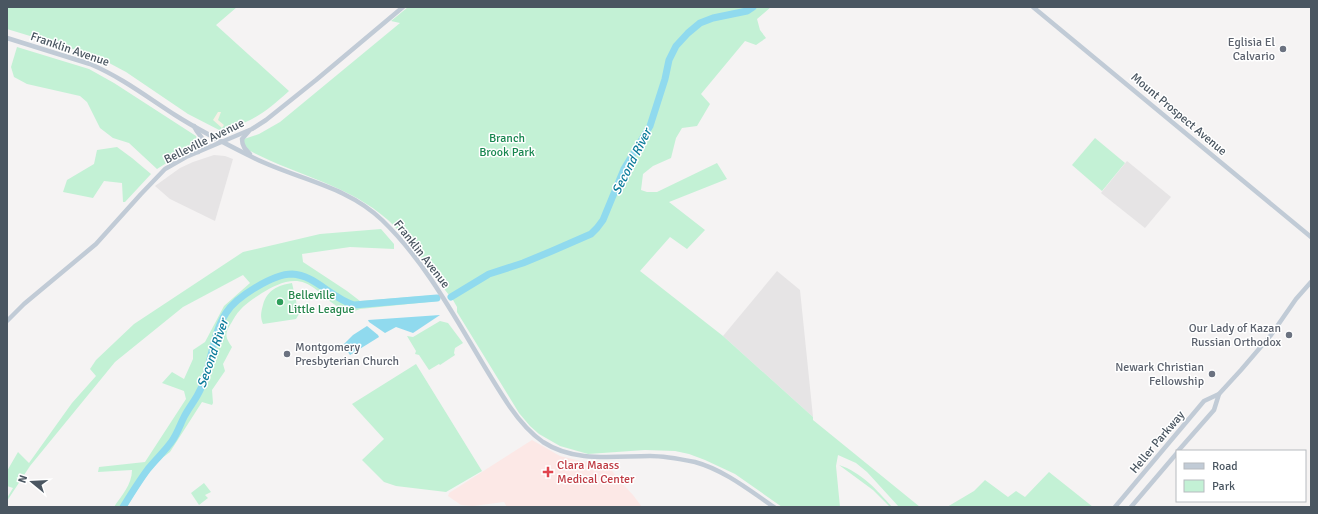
<svg xmlns="http://www.w3.org/2000/svg" width="1318" height="514" font-family="Signika,sans-serif">
  <rect width="100%" height="100%" fill="#f5f3f3"/>
  <g fill="#e6e4e5">
    <path d="M214,155L225,156L233,159L215,221L170,199L155,186L180,168L193,162Z"/>
    <path d="M1127,161L1171,197L1145,228L1101,193Z"/>
    <path d="M777,271L800,290L813,417L723,336Z"/>
  </g>
  <path fill="#fce8e6" d="M532,440L560,456L581,461L608,465L618,479L633,495L642,507H507L504,502L473,506L461,505L448,496L449,493Z"/>
  <g fill="#c3f1d5">
    <path d="M7,7H237L216,25L289,91C269,109 256,120 230,128L229,130L223,132L188,114L126,72L96,56L7,29Z"/>
    <path d="M408,7H771L757,19L760,30L766,38L756,45L745,41L701,94L710,104L697,126L682,128L676,138L671,158L653,166L643,174L641,190L647,192H657L717,163L727,179L669,202L705,230L687,249L670,237L640,271L723,336L813,417V420L920,507H899L867,472L856,463L838,455L836,466L840,507H782L735,474L705,460L689,454L675,451L645,450L588,454L560,446L539,434L530,426L519,413L457,312V307L453,300C447,293 442,286 437,278C424,261 403,234 388,220C347,183 290,174 243,147L244,139L259,134L280,122L400,23L391,21Z"/>
    <path d="M17,47L89,69L114,83L196,136L198,143L157,169L129,143L113,138L100,128L87,102L80,96L27,84L14,77L11,67Z"/>
    <path d="M1095,138L1125,163L1102,191L1072,165Z"/>
    <path d="M117,147L132,158L151,174L125,202H123L122,183L104,181L93,198L63,192L67,180L94,164L97,150Z"/>
    <path d="M381,229L394,244V249L350,247L302,254L303,262L347,291L360,301L435,295L438,301L360,309C358,310 354,311 351,311C333,310 321,289 305,283C290,277 274,286 262,293C250,301 240,307 233,320C226,332 223,335 232,347L223,364L225,371L212,390L213,403L212,405L202,402L170,452C151,465 139,487 127,507H114C121,496 132,485 132,470L98,472L99,467L145,462L186,399L184,391L162,383L172,372L184,379L193,359V350L205,342L224,306L250,283L243,275L183,307L115,362L30,466L7,501V498L13,488L7,486V471L18,452L29,463L72,403L96,376L90,369L96,360L134,324L243,252L320,234Z"/>
    <path d="M292,283L299,314L296,319L263,324C260,317 261,312 263,305C267,290 278,285 292,283Z"/>
    <path d="M440,321L448,323L463,343L455,348L454,353L455,355L440,365L439,364L429,370L419,355L415,354L416,351L407,336L413,337Z"/>
    <path d="M416,364L482,471L446,492L396,486L384,482L362,460L384,439L352,404Z"/>
    <path d="M839,465C861,472 877,490 892,507H890L873,490Z"/>
    <path d="M1049,472L1093,507H947L974,491L985,480L1008,497L1016,491L1025,497Z"/>
    <path d="M204,483L211,492L205,495L208,498L199,505L191,493Z"/>
  </g>
  <path fill="#f5f0e5" d="M218,112H221L218,120L224,125L222,128L213,120Z"/>
  <g fill="#90daee">
    <path d="M440,315L413,333L396,327L385,333L369,322L368,320Z"/>
    <path d="M367,326L378,335L379,337L350,355L343,345L353,335Z"/>
  </g>
  <g fill="none" stroke-linecap="round" stroke-linejoin="round">
    <g stroke="#90daee" stroke-width="7">
      <path d="M451,297L489,274L523,263L552,251L591,234L597,228L603,220L624,169L650,126L665,79L669,60L676,46L688,33L700,23L713,18L747,11L753,7"/>
      <path d="M123,507C131,494 139,481 148,469C156,459 165,451 172,441C177,434 180,425 184,417C188,409 193,403 197,396C212,371 210,338 226,313C236,297 273,274 292,274C315,275 331,298 354,305L437,298"/>
    </g>
    <g stroke="#c1cbd6" stroke-width="4.5">
      <path d="M1033,7L1311,237"/>
      <path d="M7,38L90,64C121,77 147,97 175,115C200,131 226,144 252,157C295,179 346,185 382,220C437,273 468,345 510,407C519,420 530,433 543,442C575,463 614,456 650,456C665,456 680,459 695,462C724,470 749,490 774,507"/>
      <path d="M194,126C200,140 208,135 198,152"/>
      <path d="M249,131L242,139C242,146 245,149 250,154"/>
      <path d="M7,321L24,304L96,244L141,194L165,169L186,157L252,129L266,120L316,80L403,7"/>
      <path d="M1178,451L1214,410L1219,394"/>
      <path d="M1115,507L1204,401L1219,394L1241,370L1271,335L1296,299L1311,282"/>
      <path d="M1131,507L1177,453"/>
    </g>
  </g>
  <g fill="#6b7280" stroke="#fff" stroke-width="1.5">
    <circle cx="1283" cy="49" r="4"/>
    <circle cx="1289" cy="335" r="4"/>
    <circle cx="287" cy="354" r="4"/>
    <circle cx="1212" cy="374" r="4"/>
  </g>
  <circle fill="#2e9e5b" stroke="#fff" stroke-width="1.5" cx="280" cy="302" r="4"/>
  <path fill="#e0444e" stroke="#fff" stroke-width="1.5" d="M546 466h4v4h4v4h-4v4h-4v-4h-4v-4h4z"/>
  <g text-anchor="middle" stroke-width="3" stroke-linejoin="round" paint-order="stroke">
    <g font-size="12" fill="#5b616d" stroke="#fff" text-anchor="end">
      <text x="1275" y="46">Eglisia El<tspan x="1275" dy="14">Calvario</tspan></text>
      <text x="1281" y="332">Our Lady of Kazan<tspan x="1281" dy="14">Russian Orthodox</tspan></text>
      <text x="295" y="351" text-anchor="start">Montgomery<tspan x="295" dy="14">Presbyterian Church</tspan></text>
      <text x="1204" y="371">Newark Christian<tspan x="1204" dy="14">Fellowship</tspan></text>
    </g>
    <g font-size="12" fill="#4a5661" stroke="#fff">
      <text transform="translate(70 49) rotate(19)" y="4">Franklin Avenue</text>
      <text transform="translate(1179 114) rotate(40)" y="4">Mount Prospect Avenue</text>
      <text transform="translate(204 141) rotate(-26)" y="4">Belleville Avenue</text>
      <text transform="translate(422 254) rotate(52)" y="4">Franklin Avenue</text>
      <text transform="translate(1157 442) rotate(-50)" y="4">Heller Parkway</text>
    </g>
    <g font-size="12" fill="#17864f" stroke="#fff">
      <text x="507" y="142">Branch<tspan x="507" dy="14">Brook Park</tspan></text>
    </g>
    <g font-size="12" fill="#27864d" stroke="#fff" text-anchor="start">
      <text x="288" y="299">Belleville<tspan x="288" dy="14">Little League</tspan></text>
    </g>
    <g font-size="12" fill="#be3a42" stroke="#fff" text-anchor="start">
      <text x="557" y="469">Clara Maass<tspan x="557" dy="14">Medical Center</tspan></text>
    </g>
    <g font-size="13" font-style="italic" fill="#0c7c9b" stroke="#fff">
      <text transform="translate(631 161) rotate(-63)" y="5">Second River</text>
      <text transform="translate(212 353) rotate(-71)" y="5">Second River</text>
    </g>
  </g>
  <rect width="1318" height="514" fill="none" stroke="#4a5661" stroke-width="16"/>
  <rect x="1176" y="450" width="130" height="52" fill="#ffffff" stroke="#b7bbc0"/>
  <rect x="1184" y="463" width="20" height="6" fill="#c1cbd6" stroke="#b7bbc0"/>
  <text x="1212" y="470" font-size="12" fill="#4a5661">Road</text>
  <rect x="1184" y="480" width="20" height="12" fill="#c3f1d5" stroke="#b7bbc0"/>
  <text x="1212" y="490" font-size="12" fill="#4a5661">Park</text>
  <g transform="translate(32 482) rotate(288)" stroke="#ffffff" stroke-width="3" paint-order="stroke">
  <path d="M0-3L7 15L0 10L-7 15Z" fill="#4a5661"/>
  <text y="-6" font-size="11" font-weight="bold" text-anchor="middle" fill="#4a5661">N</text>
  </g>
</svg>
